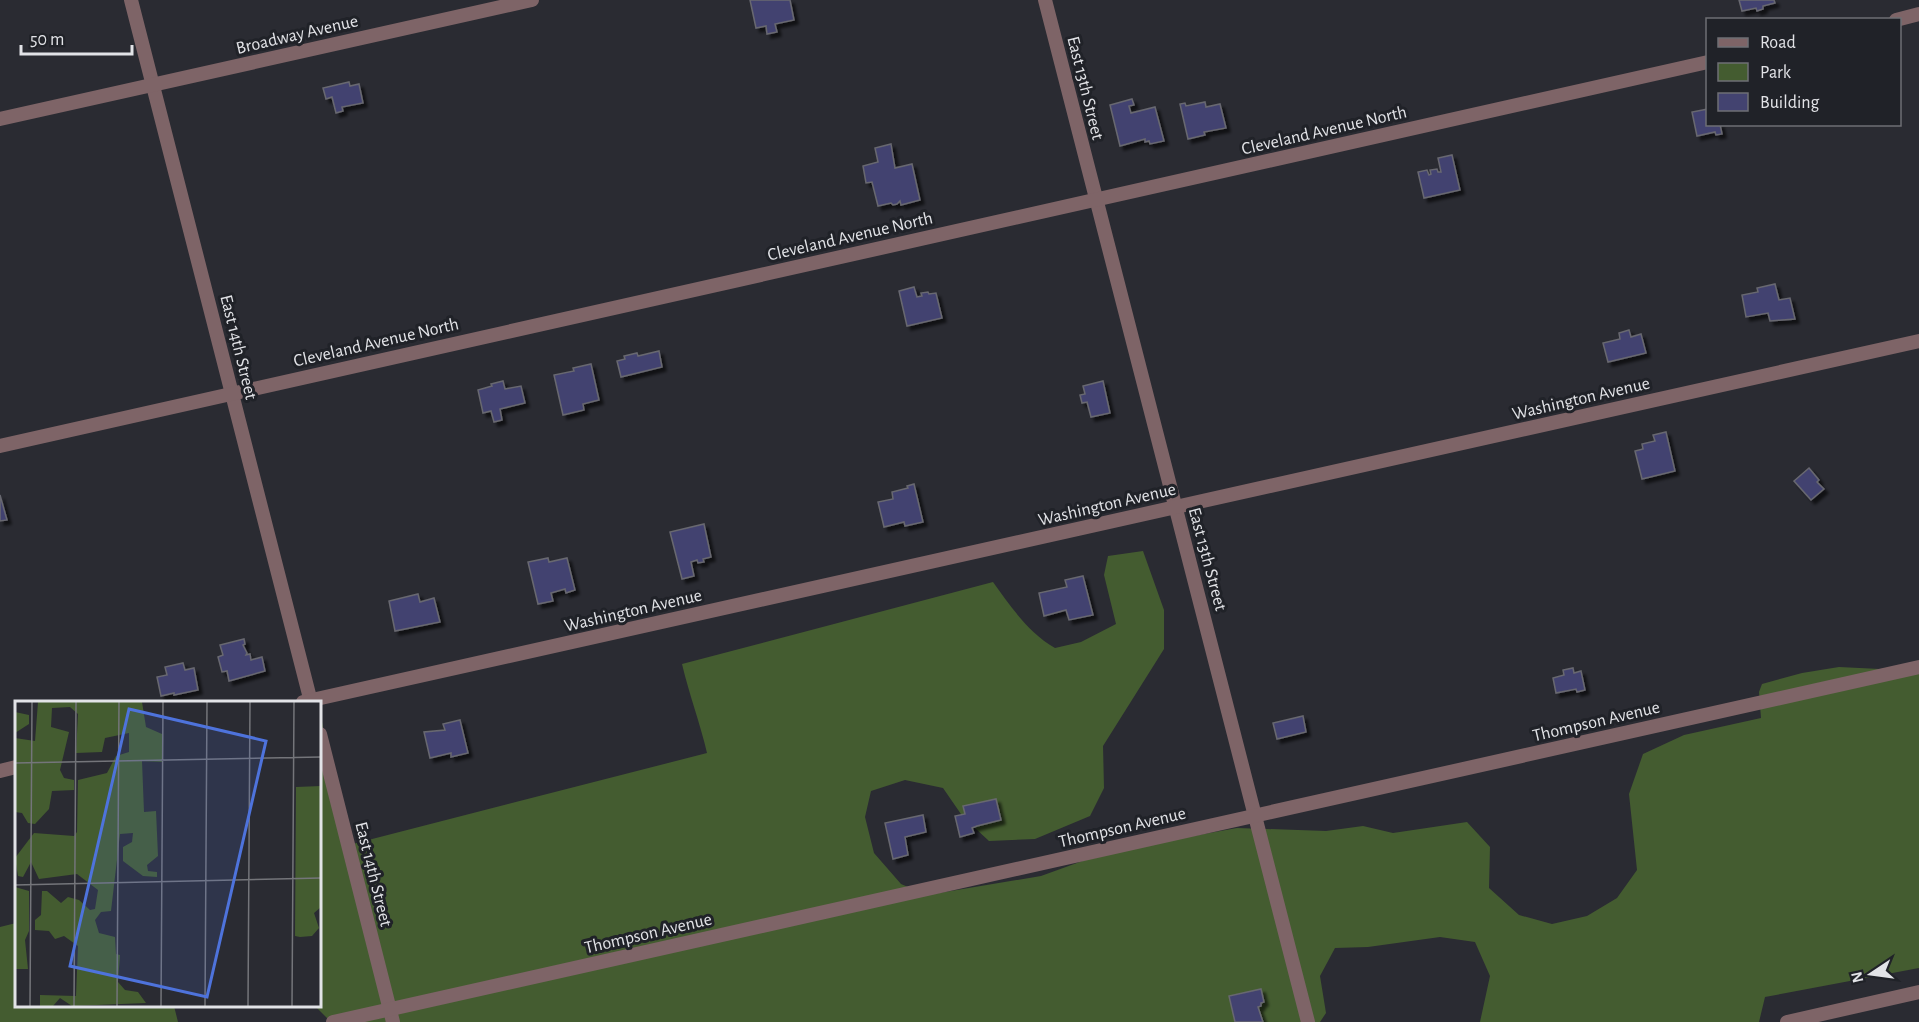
<svg xmlns="http://www.w3.org/2000/svg" width="1919" height="1022" font-family="'Alegreya Sans',sans-serif">
  <defs>
    <filter id="shadow"><feDropShadow dx="4" dy="4" stdDeviation="1.5" flood-color="#0009"/></filter>
  </defs>
  <rect width="100%" height="100%" fill="#2a2b32"/>
  <g fill="#445c30">
    <path d="M1143,551L1164,610V649L1103,746L1104,788L1090,816L1035,839L989,841L963,817L943,788L905,780L871,791L865,817L874,853L901,884L927,895L1041,876L1110,851L1237,828L1326,831L1363,826L1393,833L1467,822L1490,847L1489,888L1519,915L1552,924L1587,916L1617,898L1637,870L1629,794L1643,754L1684,735L1761,718L1759,692L1762,684L1802,673L1839,667L1880,669L1919,666V968L1765,997L1759,1022H1480L1490,976L1475,942L1440,937L1368,947L1335,948L1320,976L1326,1013L1320,1022H331L315,1006H320V711L345,846L707,753C700,723 689,694 682,664L993,582C1011,607 1028,632 1055,648L1081,642L1116,624L1104,575L1108,556Z"/>
    <path d="M16,923V1006H174L178,1022H0V927Z"/>
  </g>
  <g fill="#434370" stroke="#686870" stroke-width="1.5" filter="url(#shadow)">
    <path d="M750,0H790L794,20L775,24L777,32L767,34L766,26L756,28Z"/>
    <path d="M1739,0H1774L1775,3L1763,6V9L1757,11L1756,8L1742,11Z"/>
    <path d="M349,82L350,86L359,84L363,103L342,107L343,111L336,113L332,97L326,99L323,88Z"/>
    <path d="M1132,99L1134,105L1129,106L1131,113L1155,107L1164,141L1150,144L1149,141L1145,142V139L1120,146L1110,105Z"/>
    <path d="M1205,102L1206,107L1220,104L1226,128L1204,132L1205,135L1188,139L1180,104L1185,103L1186,106Z"/>
    <path d="M1708,109V124H1720L1722,134L1716,135L1715,132L1697,136L1692,112Z"/>
    <path d="M891,144L895,168L912,164L920,200L901,205L900,201L897,204L893,205L891,203L878,206L872,182L866,183L863,166L878,162L875,148Z"/>
    <path d="M1452,155L1460,190L1424,198L1418,172L1427,170L1429,175L1431,174L1430,170L1437,169L1438,172H1441L1438,158Z"/>
    <path d="M1775,284L1779,300L1790,298L1795,319L1770,321L1768,313L1746,317L1742,295L1758,292L1757,288Z"/>
    <path d="M914,287L917,297L922,296L921,293L928,292L929,294L936,293L942,318L907,326L899,291Z"/>
    <path d="M1629,330L1631,337L1641,334L1646,353L1608,362L1603,343L1620,339L1619,333Z"/>
    <path d="M659,351L662,367L621,377L617,361L625,359L624,356L637,353L638,356Z"/>
    <path d="M591,364L599,400L583,404L584,410L563,415L554,375L574,371L573,368Z"/>
    <path d="M503,381L505,389L521,386L525,403L500,409L502,420L494,422L491,411L483,413L478,390L492,386L491,384Z"/>
    <path d="M1103,381L1110,413L1091,417L1087,402L1082,403L1080,395L1085,394L1083,386Z"/>
    <path d="M1666,432L1675,471L1642,479L1635,451L1643,449L1642,444L1655,441L1653,435Z"/>
    <path d="M1809,468L1819,480L1817,482L1824,489L1811,500L1794,481Z"/>
    <path d="M914,484L923,522L905,526L904,522L884,527L878,502L893,499L892,492L908,488L907,486Z"/>
    <path d="M0,495L7,520L0,521Z"/>
    <path d="M704,524L711,557L703,559L704,562L698,563L697,560L691,562L694,576L682,579L670,532Z"/>
    <path d="M548,558L549,562L567,558L575,590L566,593L565,589L551,593L553,601L538,604L528,562Z"/>
    <path d="M1083,576L1093,615L1069,620L1066,610L1044,616L1039,593L1067,587L1065,580Z"/>
    <path d="M418,594L420,602L434,598L440,622L395,631L389,601Z"/>
    <path d="M244,639L245,644L243,645L247,653L246,655L250,654L251,660L262,657L265,671L229,681L227,671L222,672L218,657L223,655L220,645Z"/>
    <path d="M183,663L185,670L194,668L198,690L174,695V693L161,696L157,677L167,675L165,667Z"/>
    <path d="M1573,668L1574,673L1581,671L1585,690L1577,692L1576,689L1556,693L1553,678L1564,675L1563,670Z"/>
    <path d="M1303,716L1306,732L1277,739L1273,723Z"/>
    <path d="M460,720L468,753L451,757V753L430,758L424,732L445,730L443,724Z"/>
    <path d="M996,799L1001,820L977,826L972,828L974,833L960,837L955,816L965,814L963,806Z"/>
    <path d="M923,815L926,832L905,837L908,855L893,859L885,823Z"/>
    <path d="M1261,989L1264,1002L1261,1003V1006L1258,1007L1263,1022H1235L1229,996Z"/>
  </g>
  <g fill="none" stroke-linecap="round" stroke-linejoin="round">
    <g stroke="#7e6467" stroke-width="14">
      <path d="M131,0L311,702"/>
      <path d="M1045,0L1308,1022"/>
      <path d="M1896,20L1919,14"/>
      <path d="M0,119L532,0"/>
      <path d="M0,446L1708,62"/>
      <path d="M303,702L1919,341"/>
      <path d="M320,734L393,1022"/>
      <path d="M0,771L16,767"/>
      <path d="M333,1022L1919,667"/>
      <path d="M1787,1022L1919,992"/>
    </g>
  </g>
  <g text-anchor="middle" stroke-width="6" stroke-linejoin="round" paint-order="stroke">
    <g font-size="18" fill="#e2e3e7" stroke="#202228">
      <text transform="translate(297 34) rotate(-13)" y="6">Broadway Avenue</text>
      <text transform="translate(1086 88) rotate(76)" y="6">East 13th Street</text>
      <text transform="translate(1324 130) rotate(-13)" y="6">Cleveland Avenue North</text>
      <text transform="translate(850 236) rotate(-13)" y="6">Cleveland Avenue North</text>
      <text transform="translate(376 342) rotate(-13)" y="6">Cleveland Avenue North</text>
      <text transform="translate(239 347) rotate(76)" y="6">East 14th Street</text>
      <text transform="translate(1581 398) rotate(-13)" y="6">Washington Avenue</text>
      <text transform="translate(1107 504) rotate(-13)" y="6">Washington Avenue</text>
      <text transform="translate(1208 559) rotate(75)" y="6">East 13th Street</text>
      <text transform="translate(633 610) rotate(-13)" y="6">Washington Avenue</text>
      <text transform="translate(1596 721) rotate(-13)" y="6">Thompson Avenue</text>
      <text transform="translate(1122 827) rotate(-13)" y="6">Thompson Avenue</text>
      <text transform="translate(374 874) rotate(76)" y="6">East 14th Street</text>
      <text transform="translate(648 933) rotate(-13)" y="6">Thompson Avenue</text>
    </g>
  </g>
  <g transform="translate(15 701)">
    <rect width="306" height="306" fill="#2a2b32"/>
    <path d="M23,1H127L131,26L147,33V61L127,60L129,111L141,110L143,155L132,164L133,170L142,171V176L128,175L108,160V146L117,141L118,132L105,133L96,210L86,211L80,219L84,232L100,236L101,253L105,254L103,281L110,289L123,291L131,302L57,305L45,297L38,305H25V294L61,295L63,245L49,235L40,238L34,230L20,229V219L26,214L27,190H32L46,202L53,196L64,199L75,209L80,208L83,189L62,173L24,178L16,161L8,176L3,175L0,157L19,132L59,135L62,131L63,79L92,72L101,55L114,51V32L90,37L87,51L61,52L63,13L55,6L37,7L36,26L54,31L45,69L49,77L59,79V89L37,90L34,108L20,123L13,122L7,112L0,111V37L20,40ZM0,11L14,14V23L0,32ZM306,85V206L299,212L304,227L297,235L285,236L280,235L281,86ZM0,186L14,190V230L10,239L13,268H0Z" fill="#445c30"/>
    <path fill="none" stroke="#74757a" stroke-width="1.5" d="M0,62L306,56M0,184L306,177M15,305L17,1M59,305L61,1M102,305L104,1M146,305L148,1M190,305L192,1M233,305L235,1M277,305L279,1"/>
    <path fill="#4e73dc" fill-opacity="0.15" stroke="#4e73dc" stroke-width="3" d="M114,8L251,40L192,296L55,265Z"/>
    <rect width="306" height="306" fill="none" stroke="#e2e3e7" stroke-width="3"/>
  </g>
  <rect x="1706" y="18" width="195" height="108" fill="#202228" stroke="#6e6f74" stroke-width="1.5"/>
  <rect x="1718" y="38" width="30" height="9" fill="#7e6467" stroke="#6e6f74" stroke-width="1.5"/>
  <text x="1760" y="48" font-size="18" fill="#e2e3e7">Road</text>
  <rect x="1718" y="63" width="30" height="18" fill="#445c30" stroke="#6e6f74" stroke-width="1.5"/>
  <text x="1760" y="78" font-size="18" fill="#e2e3e7">Park</text>
  <rect x="1718" y="93" width="30" height="18" fill="#434370" stroke="#6e6f74" stroke-width="1.5"/>
  <text x="1760" y="108" font-size="18" fill="#e2e3e7">Building</text>
  <g transform="translate(1871 974) rotate(257)" stroke="#202228" stroke-width="4.5" paint-order="stroke">
  <path d="M0-4.5L10 22L0 15L-10 22Z" fill="#e2e3e7"/>
  <text y="-9" font-size="16" font-weight="bold" text-anchor="middle" fill="#e2e3e7">N</text>
  </g>
  <path d="M21 45v9h111v-9" fill="none" stroke="#e2e3e7" stroke-width="3"/>
  <text x="30" y="45" font-size="18" fill="#e2e3e7" stroke="#202228" stroke-width="4.5" paint-order="stroke">50 m</text>
</svg>
